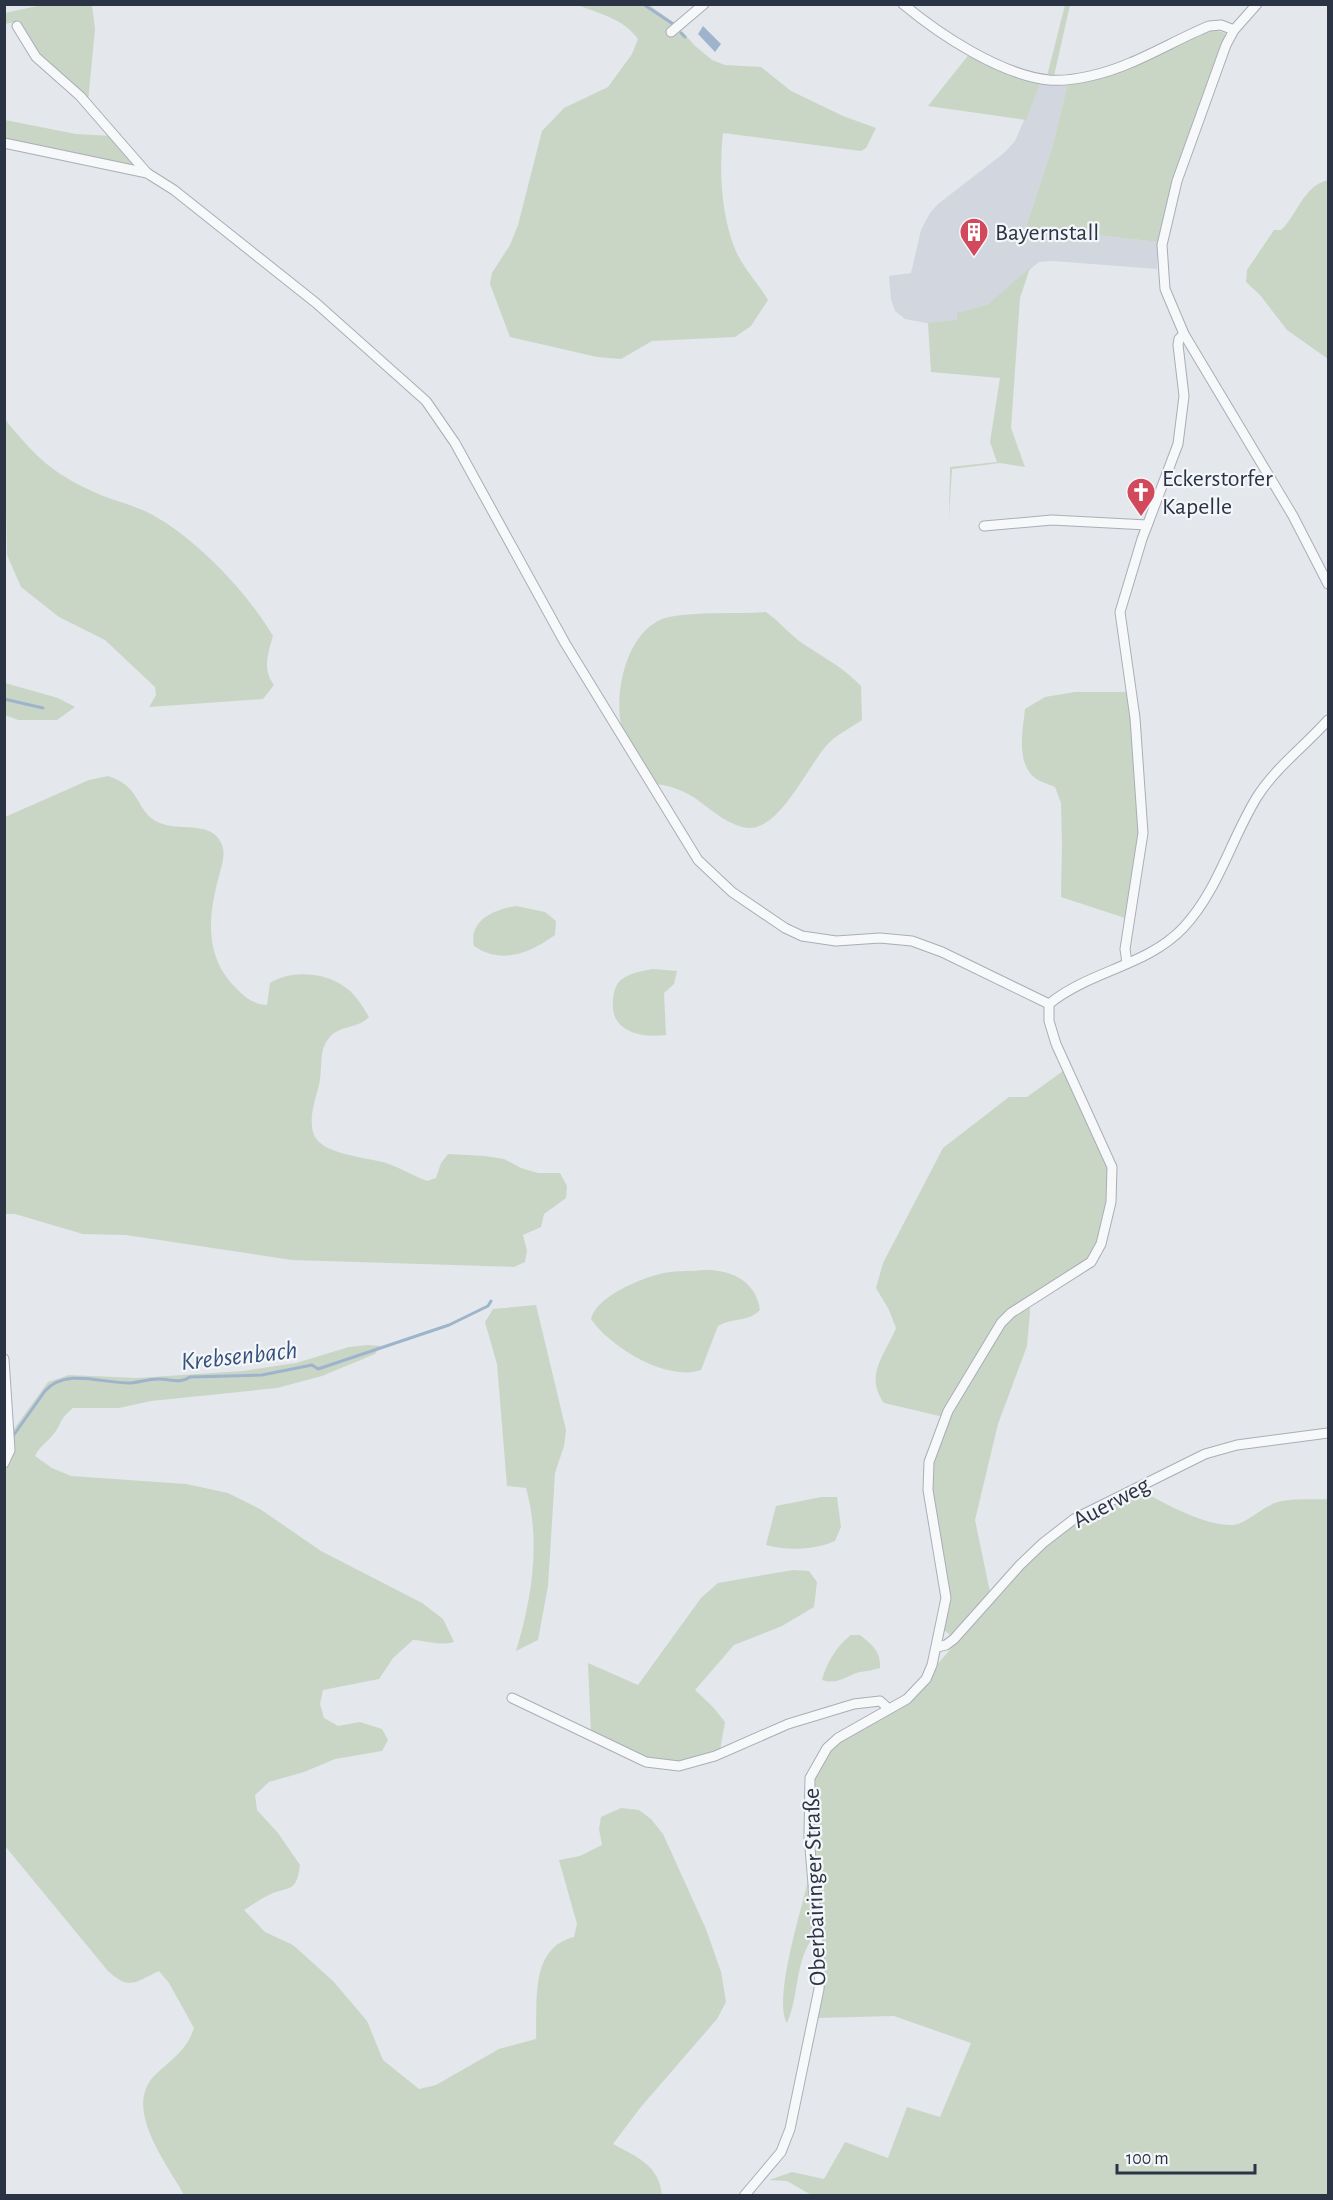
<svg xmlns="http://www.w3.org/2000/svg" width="1333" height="2200" font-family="'Alegreya Sans',sans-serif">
  <rect width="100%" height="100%" fill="#e4e7ec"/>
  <path fill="#d2d6de" d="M1068,82L1053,145L1026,227L1158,242L1157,269L1053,261L1039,262L988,304L958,313V321L932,324L905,319L895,311L891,299L889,276L911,273L921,230L930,213L938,204L1004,153L1015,141L1040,83Z"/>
  <g fill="#c9d6c5">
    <path d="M42,5H92L95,29L88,102L40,57L19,21L5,24V13Z"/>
    <path d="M578,5H649L676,24L694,45L712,60L725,65L761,67L791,91L843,116L876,128L866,148L861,151L723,133C719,170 721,214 735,249C743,268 758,283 768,300L751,326L735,337L652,341L621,359L597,357L510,337L490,284L492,273L510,245L518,225L542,131L564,108L608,87L632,54L638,39C624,19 600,14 578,5Z"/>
    <path d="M1065,5H1070L1054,76H1047Z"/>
    <path d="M1211,29L1225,33V36L1170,190L1158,242L1026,227L1053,145L1068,82Z"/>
    <path d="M970,53L1040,83L1026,120L928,106Z"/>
    <path d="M5,120L76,134L113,136L133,163L130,166L5,140Z"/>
    <path d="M1328,180V359L1287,330L1260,295L1246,282L1247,270L1274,230H1281C1299,213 1302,187 1328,180Z"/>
    <path d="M1030,268L1020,298L1011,428L1025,467L1000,463L952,469L949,519L950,467L997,462L990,442L1000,378L931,372L928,323L957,320V313L988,304Z"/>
    <path d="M4,418C37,459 54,475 103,496C119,502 136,506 151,514C196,538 247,592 273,636C268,654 262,669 274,685L263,699L149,707L156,695L155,687L105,640L59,617L21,587L7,555Z"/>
    <path d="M766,612C780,622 791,636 805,645C826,659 844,668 861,686L862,720C852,727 840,733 831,741C809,760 779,838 742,827C707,816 701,790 656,784C647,769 624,741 621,725C614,689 628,626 669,617C698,611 736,614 766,612Z"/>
    <path d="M5,683L58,698L75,707L57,720H18L5,715Z"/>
    <path d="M1075,692H1128L1140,837L1128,919L1061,897L1062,843L1061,803L1055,787C1049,784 1039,782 1034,777C1016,763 1023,728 1025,709L1045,697Z"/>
    <path d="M108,776C143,787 135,813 160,823C178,831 209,821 220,841C227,852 222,864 219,876C208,917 204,956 236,988C244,997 255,1005 267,1005L270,983C289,970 323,972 342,985C354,992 362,1005 369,1017C358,1029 339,1025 329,1038C318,1051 323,1069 319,1085C315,1101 308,1119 314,1135C323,1156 370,1157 389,1164C402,1169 414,1176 427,1181L436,1178L441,1163L448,1154L485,1156L504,1159L521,1168L538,1173H560L567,1186L566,1198L544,1214L541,1227L523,1235L527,1251L525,1262L514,1267L292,1260L126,1235L83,1234L15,1214H5V817L89,780Z"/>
    <path d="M516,906L545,912L556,921L555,935C530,953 501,965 474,946C468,920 496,909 516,906Z"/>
    <path d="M653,969L677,971L674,984L664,993L666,1035C641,1038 610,1032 613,1001C613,995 615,987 618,983C626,973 642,971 653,969Z"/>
    <path d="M1063,1071L1101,1151L1108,1171L1110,1187L1096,1248L1087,1260L1067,1274L1029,1296L1030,1312L1027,1346L998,1424L975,1520L990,1592L954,1634L950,1635L944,1630L950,1605V1589C942,1551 928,1509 931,1470C933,1452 942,1434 948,1418L884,1403C864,1375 885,1355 896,1328L889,1310L876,1288L883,1263L943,1148L1009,1097H1027Z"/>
    <path d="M703,1270C729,1269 756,1280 760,1310C749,1322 731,1318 718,1326L701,1370C667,1382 610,1347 591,1319C596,1297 639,1279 660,1274C673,1270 689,1272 703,1270Z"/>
    <path d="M536,1305L566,1430L564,1446L555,1473L548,1586L538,1640L516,1651C532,1599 541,1541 526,1488L507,1486L497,1364L485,1322L493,1309Z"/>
    <path d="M368,1345L380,1346L375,1354L322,1376L277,1388L151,1401L119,1408H73C58,1420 62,1425 52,1436C45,1444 40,1446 35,1456L52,1468L71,1476L186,1484L228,1493L260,1509L321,1551L422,1603L443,1619L454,1642C439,1646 428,1641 413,1640L393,1658L379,1679L323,1690L320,1704L324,1718L338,1726L360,1722L382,1729L388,1740L382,1751L335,1759L304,1772L269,1782L255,1795L257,1810L278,1833L300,1865C296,1894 290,1885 269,1895C260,1899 252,1905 244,1910L265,1932L293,1945L333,1981L367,2021L383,2060L419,2089L436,2085L499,2049L536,2039C538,2002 529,1948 574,1937L577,1924L559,1860L580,1856L602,1845L599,1829L601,1817L621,1808L639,1810L651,1819L663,1834L706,1929L721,1972L726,2002L717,2019L640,2108L613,2144C637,2157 659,2165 662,2195H184C167,2163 121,2107 156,2074C172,2059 187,2050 194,2028L169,1983L159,1971C135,1982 130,1991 108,1971L5,1846V1435L11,1433L48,1382L69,1375L137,1378L243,1371L296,1363L349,1347Z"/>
    <path d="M1139,1489C1161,1502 1207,1527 1233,1525C1248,1523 1263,1506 1278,1502C1293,1498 1313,1500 1328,1499V2195L813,2196L787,2181L769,2180L792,2172L824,2179L845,2142L888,2158L907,2107L940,2117L971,2043L894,2016L818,2018L812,1788L817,1769L823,1758L837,1744L901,1706L1029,1559L1073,1524Z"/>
    <path d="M821,1497H837L841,1527L835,1541C815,1550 787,1551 766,1545L776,1506Z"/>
    <path d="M793,1570L809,1571L817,1582L814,1607L782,1626L734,1645L695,1690L713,1707L725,1722L720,1750L675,1763L643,1758L591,1733L588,1663L638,1685L701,1598L718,1583Z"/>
    <path d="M851,1635H860C872,1645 881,1651 880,1668C873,1670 867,1671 860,1672C845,1676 839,1685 822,1680C826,1664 837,1645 851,1635Z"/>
    <path d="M809,1877L815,1935C794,1960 800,1994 787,2023C773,1998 802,1908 809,1877Z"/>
  </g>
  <path fill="#9fb4cc" d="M703,26L721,44L715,52L698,34Z"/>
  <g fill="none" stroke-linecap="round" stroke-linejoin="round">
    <g stroke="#9fb4cc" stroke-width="3">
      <path d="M643,4L673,24"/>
      <path d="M681,33L685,37"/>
      <path d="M4,699L43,708"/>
      <path d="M13,1436L45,1391C67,1367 103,1384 131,1383C140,1382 149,1379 159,1379C171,1379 180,1384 190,1377L262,1375L312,1365L318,1369L449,1325L488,1306L491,1301"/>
    </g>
    <g stroke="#a9aeb7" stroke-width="11">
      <g id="minor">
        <path d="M903,4C940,35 1001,75 1049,80C1074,82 1107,73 1130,63C1157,52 1182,37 1209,26L1221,25L1234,30"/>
        <path d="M1257,4L1234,30L1226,45L1177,181L1162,245L1165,289L1184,334L1293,516L1328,584"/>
        <path d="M17,26L36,57L80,96L147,173"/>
        <path d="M671,32L704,4"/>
        <path d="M4,143L147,173L174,190L316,303L426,401L455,443L565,643L698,860L732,892L785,928L802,936L836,941L880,938L912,941L942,952L1049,1004"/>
        <path d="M984,526L1052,520L1147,525"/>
        <path d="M1127,963L1125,949L1143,833L1135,718L1120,612L1142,539L1178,444L1184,396L1178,345L1179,339L1184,334"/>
        <path d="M4,1359L10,1450L4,1463"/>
        <path d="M937,1647L946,1645L954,1639L1020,1565L1043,1543L1074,1519L1205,1454L1237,1445L1328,1433"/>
        <path d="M512,1698L646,1762L679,1766L715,1756L788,1724L854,1704L880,1701L889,1709"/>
        <path d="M744,2196L781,2152L790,2129L819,1989L820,1967L809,1836L810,1778L827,1748L838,1738L907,1699L926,1679L932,1665L946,1598L928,1490L929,1462L948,1411L1001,1323L1011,1313L1091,1262L1101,1244L1111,1202L1112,1167L1056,1044L1049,1021V1004C1089,971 1147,966 1183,928C1218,891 1231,839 1257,797C1276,767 1305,746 1328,720"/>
      </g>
    </g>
    <use href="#minor" stroke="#f7f8fa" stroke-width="9"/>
  </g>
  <defs>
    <g id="building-pin" transform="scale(1.5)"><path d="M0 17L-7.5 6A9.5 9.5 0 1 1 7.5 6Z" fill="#d1495b" stroke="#f4f6f9"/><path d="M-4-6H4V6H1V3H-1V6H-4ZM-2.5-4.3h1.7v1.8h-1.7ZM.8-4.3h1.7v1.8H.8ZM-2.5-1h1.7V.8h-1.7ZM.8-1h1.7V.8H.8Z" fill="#fff"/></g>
    <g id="church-pin" transform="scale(1.5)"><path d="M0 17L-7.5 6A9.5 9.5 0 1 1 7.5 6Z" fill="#d1495b" stroke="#f4f6f9"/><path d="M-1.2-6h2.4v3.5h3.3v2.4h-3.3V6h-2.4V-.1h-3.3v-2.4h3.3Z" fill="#fff"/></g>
  </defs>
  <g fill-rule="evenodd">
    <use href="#building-pin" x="974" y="232"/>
    <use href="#church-pin" x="1141" y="492"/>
  </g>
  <g text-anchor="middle" stroke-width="4.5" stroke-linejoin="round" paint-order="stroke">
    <g font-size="24" fill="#2b3445" stroke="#f4f6f9" text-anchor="start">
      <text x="995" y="240">Bayernstall</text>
      <text x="1162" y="486">Eckerstorfer<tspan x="1162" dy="28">Kapelle</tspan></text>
    </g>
    <g font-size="24" fill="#2b3445" stroke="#f4f6f9">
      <text transform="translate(1111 1502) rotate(-28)" y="8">Auerweg</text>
      <text transform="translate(814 1887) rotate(-92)" y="8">Oberbairinger Straße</text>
    </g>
    <g font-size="26" font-style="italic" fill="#34527a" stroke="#f4f6f9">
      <text transform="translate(239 1355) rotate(-6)" y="9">Krebsenbach</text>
    </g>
  </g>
  <rect width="1333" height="2200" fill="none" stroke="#2b3445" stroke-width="12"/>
  <path d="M1117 2164v9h138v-9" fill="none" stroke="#2b3445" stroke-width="3"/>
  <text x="1126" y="2164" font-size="18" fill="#2b3445" stroke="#f4f6f9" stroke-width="4.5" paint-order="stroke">100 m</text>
</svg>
